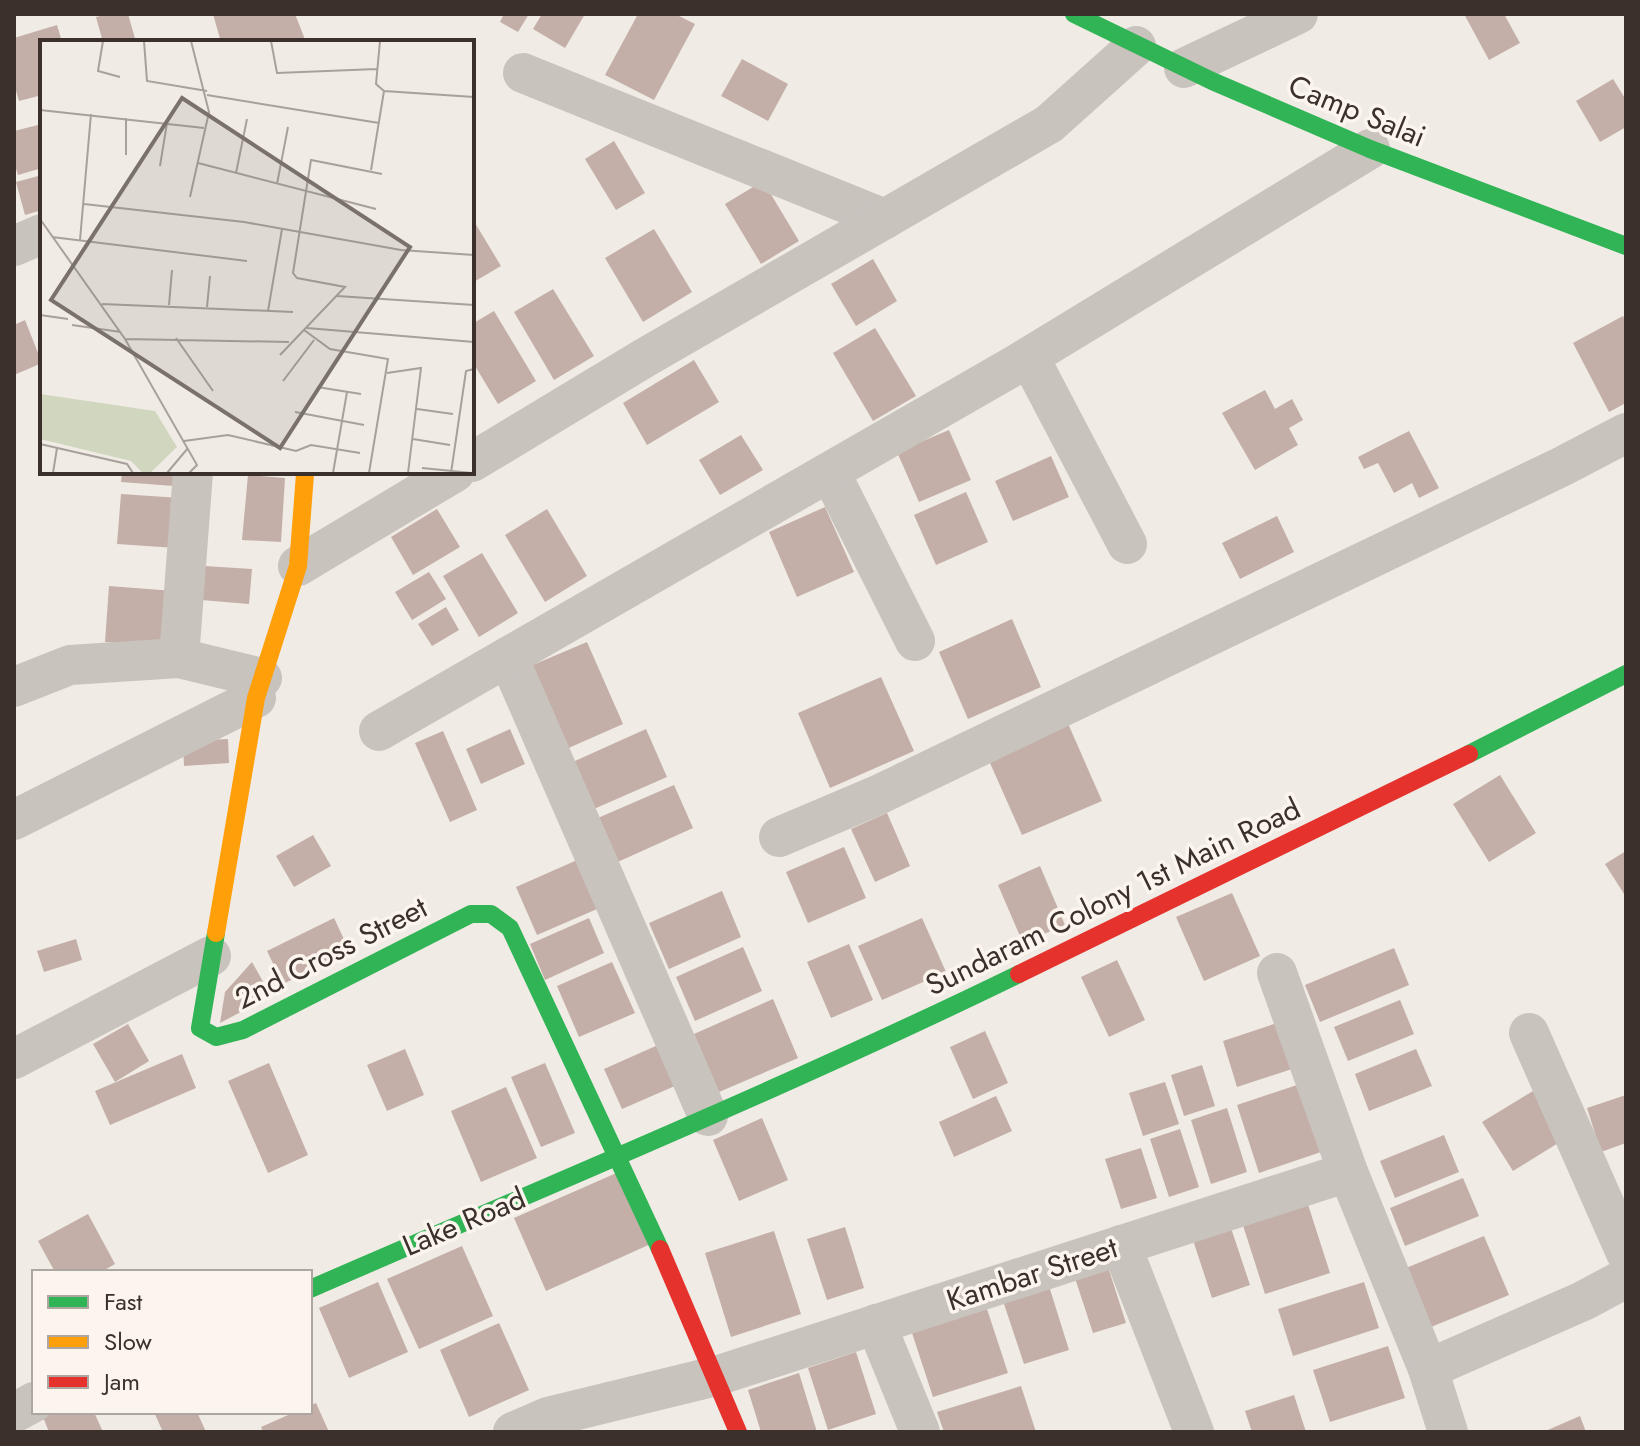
<svg xmlns="http://www.w3.org/2000/svg" width="1640" height="1446" font-family="Jost,sans-serif">
  <rect width="100%" height="100%" fill="#f0ebe5"/>
  <g fill="#c3afa7">
    <path d="M108,14H128L136,42H103L96,17Z"/>
    <path d="M213,14H295L306,42H221Z"/>
    <path d="M504,14H529L518,32L500,22Z"/>
    <path d="M542,14H585L565,48L533,29Z"/>
    <path d="M638,14H675L695,24L654,100L605,75Z"/>
    <path d="M1464,14H1504L1520,43L1489,60Z"/>
    <path d="M57,25L62,42H42V95L19,101L14,84V38Z"/>
    <path d="M742,59L788,84L768,121L721,96Z"/>
    <path d="M1613,79L1626,100V127L1600,142L1576,101Z"/>
    <path d="M42,124V168L18,175L14,162V131Z"/>
    <path d="M614,141L645,193L616,210L585,159Z"/>
    <path d="M42,175V210L25,215L16,182Z"/>
    <path d="M763,181L799,241L761,264L725,204Z"/>
    <path d="M472,218L501,266L472,283Z"/>
    <path d="M654,229L692,292L643,322L605,258Z"/>
    <path d="M873,259L897,301L856,326L831,284Z"/>
    <path d="M553,289L594,356L554,380L514,312Z"/>
    <path d="M494,311L536,381L498,404L472,361V324Z"/>
    <path d="M1623,316L1626,322V403L1609,412L1573,343Z"/>
    <path d="M25,320L42,363L14,375V325Z"/>
    <path d="M875,328L916,396L873,421L833,353Z"/>
    <path d="M694,360L719,402L647,445L623,403Z"/>
    <path d="M1265,390L1275,409L1292,399L1303,420L1289,428L1298,445L1255,470L1222,413Z"/>
    <path d="M949,430L971,480L919,502L897,452Z"/>
    <path d="M1409,431L1439,488L1419,498L1412,483L1394,493L1378,463L1364,469L1358,457Z"/>
    <path d="M741,435L763,470L720,495L699,460Z"/>
    <path d="M1051,456L1069,497L1013,521L995,481Z"/>
    <path d="M122,472H175L174,486L121,482Z"/>
    <path d="M248,475L285,478L281,542L242,540Z"/>
    <path d="M966,492L988,542L936,565L914,515Z"/>
    <path d="M121,494L180,498L176,548L117,544Z"/>
    <path d="M825,507L854,572L797,597L769,532Z"/>
    <path d="M437,509L460,547L413,575L391,537Z"/>
    <path d="M547,509L587,576L545,602L505,535Z"/>
    <path d="M1277,516L1294,552L1240,579L1222,543Z"/>
    <path d="M482,553L518,613L479,637L443,576Z"/>
    <path d="M204,566L252,569L249,604L201,600Z"/>
    <path d="M429,572L446,599L412,620L395,592Z"/>
    <path d="M109,586L174,591L169,647L105,642Z"/>
    <path d="M446,607L459,630L432,646L418,624Z"/>
    <path d="M1012,619L1041,687L968,719L939,652Z"/>
    <path d="M587,642L623,724L564,750L528,667Z"/>
    <path d="M881,677L914,751L830,788L798,713Z"/>
    <path d="M1066,719L1102,801L1022,835L986,754Z"/>
    <path d="M510,729L525,764L481,784L466,749Z"/>
    <path d="M646,729L667,777L587,812L566,765Z"/>
    <path d="M443,731L477,810L450,822L415,743Z"/>
    <path d="M228,739L229,763L184,766L183,741Z"/>
    <path d="M1500,775L1536,833L1489,862L1453,804Z"/>
    <path d="M674,785L693,828L611,865L591,821Z"/>
    <path d="M887,813L910,866L875,882L851,829Z"/>
    <path d="M313,835L331,866L294,887L276,856Z"/>
    <path d="M844,847L866,898L808,923L786,872Z"/>
    <path d="M1626,851V897L1605,864Z"/>
    <path d="M584,857L604,906L537,935L516,887Z"/>
    <path d="M1040,866L1065,925L1023,943L998,885Z"/>
    <path d="M722,891L741,937L669,969L649,923Z"/>
    <path d="M1232,893L1260,956L1204,981L1176,917Z"/>
    <path d="M334,918L350,952L283,984L267,951Z"/>
    <path d="M589,918L604,953L545,980L530,944Z"/>
    <path d="M922,918L946,972L882,1000L858,946Z"/>
    <path d="M76,939L82,960L44,972L37,951Z"/>
    <path d="M849,944L873,1000L831,1018L807,962Z"/>
    <path d="M743,947L762,991L695,1021L676,977Z"/>
    <path d="M1394,948L1409,985L1320,1022L1305,985Z"/>
    <path d="M1117,960L1145,1020L1109,1037L1081,977Z"/>
    <path d="M252,962L271,996L220,1023L225,992Z"/>
    <path d="M612,962L635,1013L579,1037L557,986Z"/>
    <path d="M773,999L798,1058L719,1092L694,1034Z"/>
    <path d="M1400,1000L1414,1034L1348,1061L1334,1027Z"/>
    <path d="M1277,1023L1292,1069L1237,1087L1223,1041Z"/>
    <path d="M128,1024L149,1061L115,1082L93,1044Z"/>
    <path d="M985,1031L1008,1083L973,1099L950,1047Z"/>
    <path d="M667,1041L684,1082L622,1109L604,1069Z"/>
    <path d="M405,1049L424,1095L387,1111L367,1065Z"/>
    <path d="M1416,1049L1432,1086L1369,1111L1355,1074Z"/>
    <path d="M182,1054L196,1088L110,1125L95,1091Z"/>
    <path d="M269,1063L308,1155L268,1173L228,1081Z"/>
    <path d="M545,1063L575,1133L541,1147L511,1077Z"/>
    <path d="M1202,1065L1215,1106L1184,1116L1171,1075Z"/>
    <path d="M1165,1082L1179,1124L1143,1136L1129,1093Z"/>
    <path d="M1306,1082L1327,1150L1259,1173L1237,1105Z"/>
    <path d="M506,1087L537,1158L481,1182L451,1111Z"/>
    <path d="M1533,1091L1563,1140L1513,1171L1482,1122Z"/>
    <path d="M1626,1095V1143L1601,1152L1587,1108Z"/>
    <path d="M996,1096L1012,1131L954,1157L939,1122Z"/>
    <path d="M1227,1108L1247,1172L1211,1184L1191,1120Z"/>
    <path d="M762,1118L788,1180L739,1201L713,1140Z"/>
    <path d="M1180,1129L1199,1187L1169,1197L1150,1139Z"/>
    <path d="M1444,1135L1459,1172L1395,1198L1380,1161Z"/>
    <path d="M1141,1148L1157,1198L1121,1209L1105,1159Z"/>
    <path d="M621,1171L653,1243L546,1291L514,1218Z"/>
    <path d="M1463,1178L1479,1216L1405,1246L1390,1208Z"/>
    <path d="M1304,1192L1330,1273L1265,1294L1239,1213Z"/>
    <path d="M88,1214L115,1264L101,1272H55L38,1241Z"/>
    <path d="M1229,1222L1250,1285L1212,1298L1191,1234Z"/>
    <path d="M845,1227L864,1288L827,1300L807,1239Z"/>
    <path d="M774,1231L801,1314L731,1337L705,1253Z"/>
    <path d="M1484,1236L1509,1295L1431,1327L1406,1268Z"/>
    <path d="M462,1246L493,1316L419,1349L387,1279Z"/>
    <path d="M1108,1267L1126,1323L1093,1333L1075,1278Z"/>
    <path d="M378,1282L408,1352L349,1378L319,1308Z"/>
    <path d="M1364,1282L1379,1328L1293,1356L1278,1309Z"/>
    <path d="M1049,1286L1069,1350L1024,1364L1003,1301Z"/>
    <path d="M987,1309L1008,1373L933,1397L912,1333Z"/>
    <path d="M499,1323L529,1390L469,1417L440,1350Z"/>
    <path d="M1388,1346L1405,1398L1330,1422L1313,1370Z"/>
    <path d="M856,1352L876,1414L828,1430L808,1368Z"/>
    <path d="M799,1373L817,1432H761L748,1390Z"/>
    <path d="M1021,1386L1036,1432H944L937,1412Z"/>
    <path d="M1294,1395L1306,1432H1252L1245,1411Z"/>
    <path d="M316,1403L329,1432H263L261,1427L295,1412H310V1405Z"/>
    <path d="M55,1412H94L103,1432H49L43,1417Z"/>
    <path d="M154,1412H197L206,1432H163Z"/>
    <path d="M1580,1416L1586,1432H1543Z"/>
  </g>
  <g fill="none" stroke-linecap="round" stroke-linejoin="round">
    <g stroke="#c9c3be" stroke-width="40">
      <path d="M1184,68L1298,14"/>
      <path d="M523,73L885,219"/>
      <path d="M14,246L42,234"/>
      <path d="M1029,357L1127,544"/>
      <path d="M472,462L646,357L1049,124L1136,46"/>
      <path d="M830,472L915,641"/>
      <path d="M298,566L455,472"/>
      <path d="M508,657L708,1116"/>
      <path d="M179,658L193,472"/>
      <path d="M14,687L70,665L179,658L262,678"/>
      <path d="M379,731L1017,364L1370,149"/>
      <path d="M14,820L256,698"/>
      <path d="M779,837L878,795L1561,467L1626,433"/>
      <path d="M1277,973L1348,1172L1428,1369L1448,1432"/>
      <path d="M1529,1033L1626,1253"/>
      <path d="M14,1059L211,956"/>
      <path d="M1121,1245L1194,1432"/>
      <path d="M876,1324L920,1432"/>
      <path d="M1428,1369L1583,1301L1626,1278"/>
      <path d="M14,1413L34,1402"/>
      <path d="M513,1432L548,1417L716,1376L1348,1172"/>
    </g>
    <g stroke="#30b455" stroke-width="18">
      <path d="M1074,14L1212,81L1370,149L1626,246"/>
      <path d="M1469,754L1626,674"/>
      <path d="M216,933L200,1028L216,1037L243,1030L471,914H491L510,928L660,1249"/>
      <path d="M310,1289C547,1186 787,1087 1019,974"/>
    </g>
    <path stroke="#ff9f0a" stroke-width="18" d="M216,933L256,698L298,566L305,474"/>
    <g stroke="#e5322d" stroke-width="18">
      <path d="M1019,974L1469,754"/>
      <path d="M660,1249L738,1432"/>
    </g>
  </g>
  <g text-anchor="middle" stroke-width="7" stroke-linejoin="round" paint-order="stroke">
    <g font-size="30" fill="#3b302b" stroke="#fbf5ee">
      <text transform="translate(1357 111) rotate(22)" y="10">Camp Salai</text>
      <text transform="translate(1113 897) rotate(-26)" y="10">Sundaram Colony 1st Main Road</text>
      <text transform="translate(331 953) rotate(-27)" y="10">2nd Cross Street</text>
      <text transform="translate(464 1222) rotate(-23)" y="10">Lake Road</text>
      <text transform="translate(1032 1274) rotate(-18)" y="10">Kambar Street</text>
    </g>
  </g>
  <g transform="translate(40 40)">
    <rect width="434" height="434" fill="#f0ebe5"/>
    <path d="M0,354L115,371L137,407L110,433H103L91,421L0,399Z" fill="#d1d6bf"/>
    <path fill="none" stroke="#a8a09b" stroke-width="2" d="M63,1L58,31L80,37M104,1L107,41L167,51M231,1L237,33L337,29M340,1L336,44L344,51L434,57M167,55L339,83M0,70L164,88M86,78V115M158,123L336,169M120,126L127,83M331,130L344,51M196,133L207,79M237,144L248,87M150,157L169,72L151,1M44,164L204,182L361,210L434,215M0,179L85,299L157,425L149,433M12,197L207,221M40,200L51,74M297,256L434,265M62,264L253,272M129,265L132,230M167,267L170,236M228,271L242,189M0,275L28,279M32,285L81,292M267,288L434,302M264,290L290,309L348,319L329,433M136,298L173,351M85,299L249,302M240,315L305,247L257,238L253,233L271,120L342,134M347,333L381,328L368,433M243,341L274,300M277,347L321,354M377,369L413,374M255,372L324,385M373,399L410,405M144,401L188,395L256,411L271,405L320,413M0,404L87,424L93,433M382,428L432,433M13,433L17,408M127,433L148,408M293,433L307,352M411,433L426,331L434,329"/>
    <path fill="#7a716c" fill-opacity="0.15" stroke="#7a716c" stroke-width="4" d="M142,58L370,207L240,408L11,260Z"/>
    <rect width="434" height="434" fill="none" stroke="#3b302b" stroke-width="4"/>
  </g>
  <rect width="1640" height="1446" fill="none" stroke="#3b302b" stroke-width="32"/>
  <rect x="32" y="1270" width="280" height="144" fill="#fbf5ee" stroke="#aea6a0" stroke-width="2"/>
  <rect x="48" y="1296" width="40" height="12" fill="#30b455" stroke="#aea6a0" stroke-width="2"/>
  <text x="104" y="1310" font-size="24" fill="#3b302b">Fast</text>
  <rect x="48" y="1336" width="40" height="12" fill="#ff9f0a" stroke="#aea6a0" stroke-width="2"/>
  <text x="104" y="1350" font-size="24" fill="#3b302b">Slow</text>
  <rect x="48" y="1376" width="40" height="12" fill="#e5322d" stroke="#aea6a0" stroke-width="2"/>
  <text x="104" y="1390" font-size="24" fill="#3b302b">Jam</text>
</svg>
